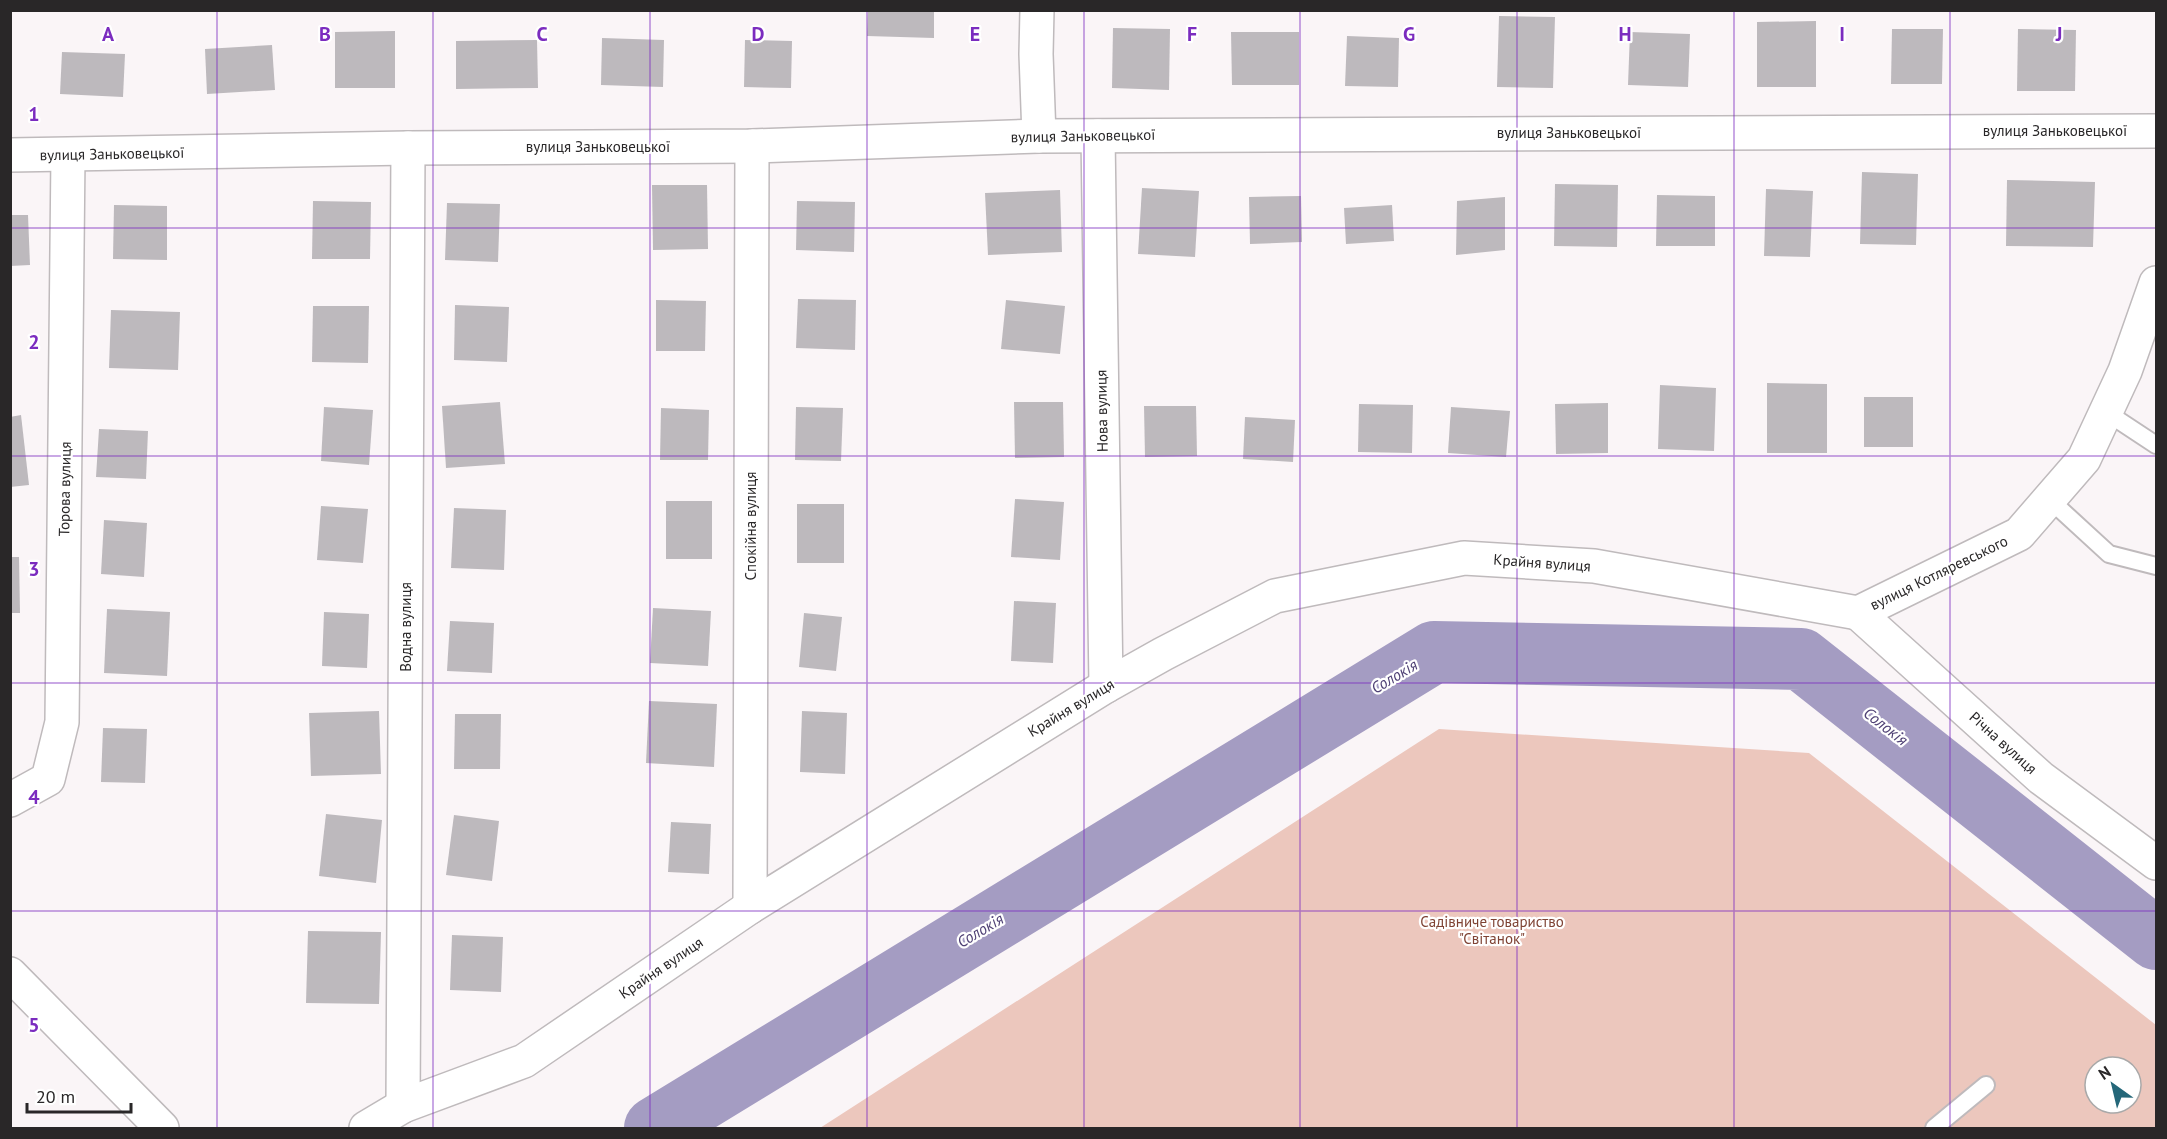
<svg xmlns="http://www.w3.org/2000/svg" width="2167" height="1139" font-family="'PT Sans',sans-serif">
  <rect width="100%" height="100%" fill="#faf5f7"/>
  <path fill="#ecc7bd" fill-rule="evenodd" d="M1439,729L1809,753L2156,1025V1128H820ZM2095,1067H2131V1103H2095Z"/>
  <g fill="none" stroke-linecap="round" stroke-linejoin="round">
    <path stroke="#a49cc2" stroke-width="62" d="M655,1128L1434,652L1801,659L2156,939"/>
  </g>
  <g fill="#bdb9bd">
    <path d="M868,10H934V38L867,36Z"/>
    <path d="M1499,16L1555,17L1553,88L1497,87Z"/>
    <path d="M1816,21V87H1757V22Z"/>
    <path d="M1113,28L1170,29L1169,90L1112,88Z"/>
    <path d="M1892,29H1943L1942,84H1891Z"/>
    <path d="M2018,29L2076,30L2075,91H2017Z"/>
    <path d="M395,31V88H335V32Z"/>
    <path d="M1231,32H1299V85H1232Z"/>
    <path d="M1630,32L1690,34L1688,87L1628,85Z"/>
    <path d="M1347,36L1399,38L1398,87L1345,86Z"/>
    <path d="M602,38L664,40L663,87L601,85Z"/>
    <path d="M537,40L538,88L456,89V41Z"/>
    <path d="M745,40L792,41L791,88L744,87Z"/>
    <path d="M272,45L275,90L207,94L205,49Z"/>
    <path d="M62,52L125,54L123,97L60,94Z"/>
    <path d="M1862,172L1918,174L1916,245L1860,244Z"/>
    <path d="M2007,180L2095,182L2093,247L2006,246Z"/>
    <path d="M1555,184L1618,185L1617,247L1554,246Z"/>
    <path d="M652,185H707L708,249L653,250Z"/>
    <path d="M1142,188L1199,191L1195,257L1138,254Z"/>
    <path d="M1766,189L1813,191L1810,257L1764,256Z"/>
    <path d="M1060,190L1062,252L988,255L985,193Z"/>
    <path d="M1657,195L1715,196V246H1656Z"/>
    <path d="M1301,196L1302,242L1250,244L1249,197Z"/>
    <path d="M1505,197V250L1456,255L1457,201Z"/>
    <path d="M313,201L371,202L370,259H312Z"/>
    <path d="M797,201L855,202L854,252L796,250Z"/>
    <path d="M447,203L500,204L498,262L445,260Z"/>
    <path d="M114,205L167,206V260L113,259Z"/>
    <path d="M1392,205L1394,241L1346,244L1344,208Z"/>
    <path d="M10,215H28L30,265L10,266Z"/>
    <path d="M798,299L856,300L855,350L796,348Z"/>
    <path d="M656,300L706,301L705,351H656Z"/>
    <path d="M1006,300L1065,306L1060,354L1001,349Z"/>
    <path d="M455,305L509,307L507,362L454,360Z"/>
    <path d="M313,306H369L368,363L312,362Z"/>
    <path d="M111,310L180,312L178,370L109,368Z"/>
    <path d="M1767,383L1827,384V453H1767Z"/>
    <path d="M1660,385L1716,388L1714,451L1658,449Z"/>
    <rect x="1864" y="397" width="49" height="50"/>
    <path d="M500,402L505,464L446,468L442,406Z"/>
    <path d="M1014,402H1063L1064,457L1015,458Z"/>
    <path d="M1608,403V453L1556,454L1555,404Z"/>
    <path d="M1359,404L1413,405L1412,453L1358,452Z"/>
    <path d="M1144,406H1196L1197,456L1145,457Z"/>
    <path d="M324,407L373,410L369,465L321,461Z"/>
    <path d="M796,407L843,408L841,461L795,460Z"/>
    <path d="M1451,407L1510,411L1506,457L1448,453Z"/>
    <path d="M661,408L709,410L708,460H660Z"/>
    <path d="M21,415L29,485L10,487V417Z"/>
    <path d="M1245,417L1295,420L1293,462L1243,459Z"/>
    <path d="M99,429L148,431L146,479L96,477Z"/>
    <path d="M1015,499L1064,502L1060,560L1011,557Z"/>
    <rect x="666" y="501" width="46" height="58"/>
    <rect x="797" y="504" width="47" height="59"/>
    <path d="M321,506L368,509L363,563L317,560Z"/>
    <path d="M454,508L506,510L504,570L451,568Z"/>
    <path d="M104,520L147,523L144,577L101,574Z"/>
    <path d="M10,557H19L20,613H10Z"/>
    <path d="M1014,601L1056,603L1053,663L1011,661Z"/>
    <path d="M653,608L711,611L708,666L650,663Z"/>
    <path d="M107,609L170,612L167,676L104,673Z"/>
    <path d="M324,612L369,614L367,668L322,666Z"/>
    <path d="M804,613L842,617L836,671L799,667Z"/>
    <path d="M450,621L494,623L492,673L447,671Z"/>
    <path d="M649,701L717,704L714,767L646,763Z"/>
    <path d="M379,711L381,774L311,776L309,713Z"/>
    <path d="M802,711L847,713L845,774L800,772Z"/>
    <path d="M455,714H501L500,769H454Z"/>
    <path d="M103,728L147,729L145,783L101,782Z"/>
    <path d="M326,814L382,820L376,883L319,876Z"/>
    <path d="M454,815L499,821L492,881L446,875Z"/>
    <path d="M671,822L711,824L709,874L668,872Z"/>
    <path d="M308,931L381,932L379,1004L306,1003Z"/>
    <path d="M452,935L503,937L501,992L450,990Z"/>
  </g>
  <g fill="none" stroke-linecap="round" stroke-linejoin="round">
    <g stroke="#bfbabc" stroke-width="20">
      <g id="lane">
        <path d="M2106,412L2156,445"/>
        <path d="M2049,499L2109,554L2156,566"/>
        <path d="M1934,1128L1986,1085"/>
      </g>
    </g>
    <g stroke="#bfbabc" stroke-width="36">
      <g id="street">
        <path d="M1037,10L1036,54L1039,136"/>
        <path d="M1098,136L1106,686"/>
        <path d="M10,155L408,148L752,146L1039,136L2156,131"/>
        <path d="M1858,613L2019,534L2084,459L2125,371L2156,283"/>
        <path d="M1858,613L2041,778L2156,863"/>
        <path d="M10,800L48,779L62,722L68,155"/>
        <path d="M750,907L752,146"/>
        <path d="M403,1106L408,148"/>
        <path d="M366,1128L403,1106L524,1061L750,907L1106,686L1163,654L1275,596L1464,558L1594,566L1858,613"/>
      </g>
    </g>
    <g stroke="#bfbabc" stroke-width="36">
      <path id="primary" d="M10,974L162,1128"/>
    </g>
    <use href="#lane" stroke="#fff" stroke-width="16"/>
    <use href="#street" stroke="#fff" stroke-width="33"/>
    <use href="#primary" stroke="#fff" stroke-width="33"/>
  </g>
  <path fill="none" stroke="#7b2cbf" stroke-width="1.5" stroke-opacity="0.55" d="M217,10V1128M433,10V1128M650,10V1128M867,10V1128M1084,10V1128M1300,10V1128M1517,10V1128M1734,10V1128M1950,10V1128M10,228H2156M10,456H2156M10,683H2156M10,911H2156"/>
  <g text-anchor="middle" stroke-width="4.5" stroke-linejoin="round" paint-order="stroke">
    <g font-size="15" fill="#292728" stroke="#fff">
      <text x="2055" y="136">вулиця Заньковецької</text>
      <text x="1569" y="138">вулиця Заньковецької</text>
      <text transform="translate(1083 136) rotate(-1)" y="5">вулиця Заньковецької</text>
      <text x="598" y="152">вулиця Заньковецької</text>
      <text transform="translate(112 154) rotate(-1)" y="5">вулиця Заньковецької</text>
      <text transform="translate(1102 411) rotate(-91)" y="5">Нова вулиця</text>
      <text transform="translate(65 489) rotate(-89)" y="5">Торова вулиця</text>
      <text transform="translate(751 526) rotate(-90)" y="5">Спокійна вулиця</text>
      <text transform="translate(1542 563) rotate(4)" y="5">Крайня вулиця</text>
      <text transform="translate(1939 573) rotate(-26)" y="5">вулиця Котляревського</text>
      <text transform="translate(406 627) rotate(-90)" y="5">Водна вулиця</text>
      <text transform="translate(1071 708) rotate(-31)" y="5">Крайня вулиця</text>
      <text transform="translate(2003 743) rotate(42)" y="5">Річна вулиця</text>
      <text transform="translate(661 968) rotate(-34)" y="5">Крайня вулиця</text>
    </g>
    <g font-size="15" fill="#7f4334" stroke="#fff">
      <text x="1492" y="927">Садівниче товариство<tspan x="1492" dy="17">"Світанок"</tspan></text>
    </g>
    <g font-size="16" font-style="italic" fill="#4e4074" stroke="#fff">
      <text transform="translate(1394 676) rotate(-31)" y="6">Солокія</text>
      <text transform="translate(1886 726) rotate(38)" y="6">Солокія</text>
      <text transform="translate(980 930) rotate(-31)" y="6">Солокія</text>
    </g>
  </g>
  <g font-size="20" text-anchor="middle" font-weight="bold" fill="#7b2cbf" stroke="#fff" stroke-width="4.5" stroke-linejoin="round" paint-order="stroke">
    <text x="108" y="41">A</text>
    <text x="325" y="41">B</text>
    <text x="542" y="41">C</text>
    <text x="758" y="41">D</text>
    <text x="975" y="41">E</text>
    <text x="1192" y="41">F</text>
    <text x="1409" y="41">G</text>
    <text x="1625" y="41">H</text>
    <text x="1842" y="41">I</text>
    <text x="2059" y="41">J</text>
    <text x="34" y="121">1</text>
    <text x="34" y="349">2</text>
    <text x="34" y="576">3</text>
    <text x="34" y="804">4</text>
    <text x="34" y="1032">5</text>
  </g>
  <rect width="2167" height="1139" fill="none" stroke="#292728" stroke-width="24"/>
  <g transform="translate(2113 1085) rotate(326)"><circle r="28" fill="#ffffff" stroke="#a9a9a9" stroke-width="1.5"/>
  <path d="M0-4.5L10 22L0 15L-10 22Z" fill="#246779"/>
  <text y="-9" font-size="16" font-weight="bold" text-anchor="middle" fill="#292728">N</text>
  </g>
  <path d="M27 1103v9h104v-9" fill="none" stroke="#292728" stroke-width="3"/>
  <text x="36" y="1103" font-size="18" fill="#292728" stroke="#ffffff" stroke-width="4.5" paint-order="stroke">20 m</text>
</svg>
